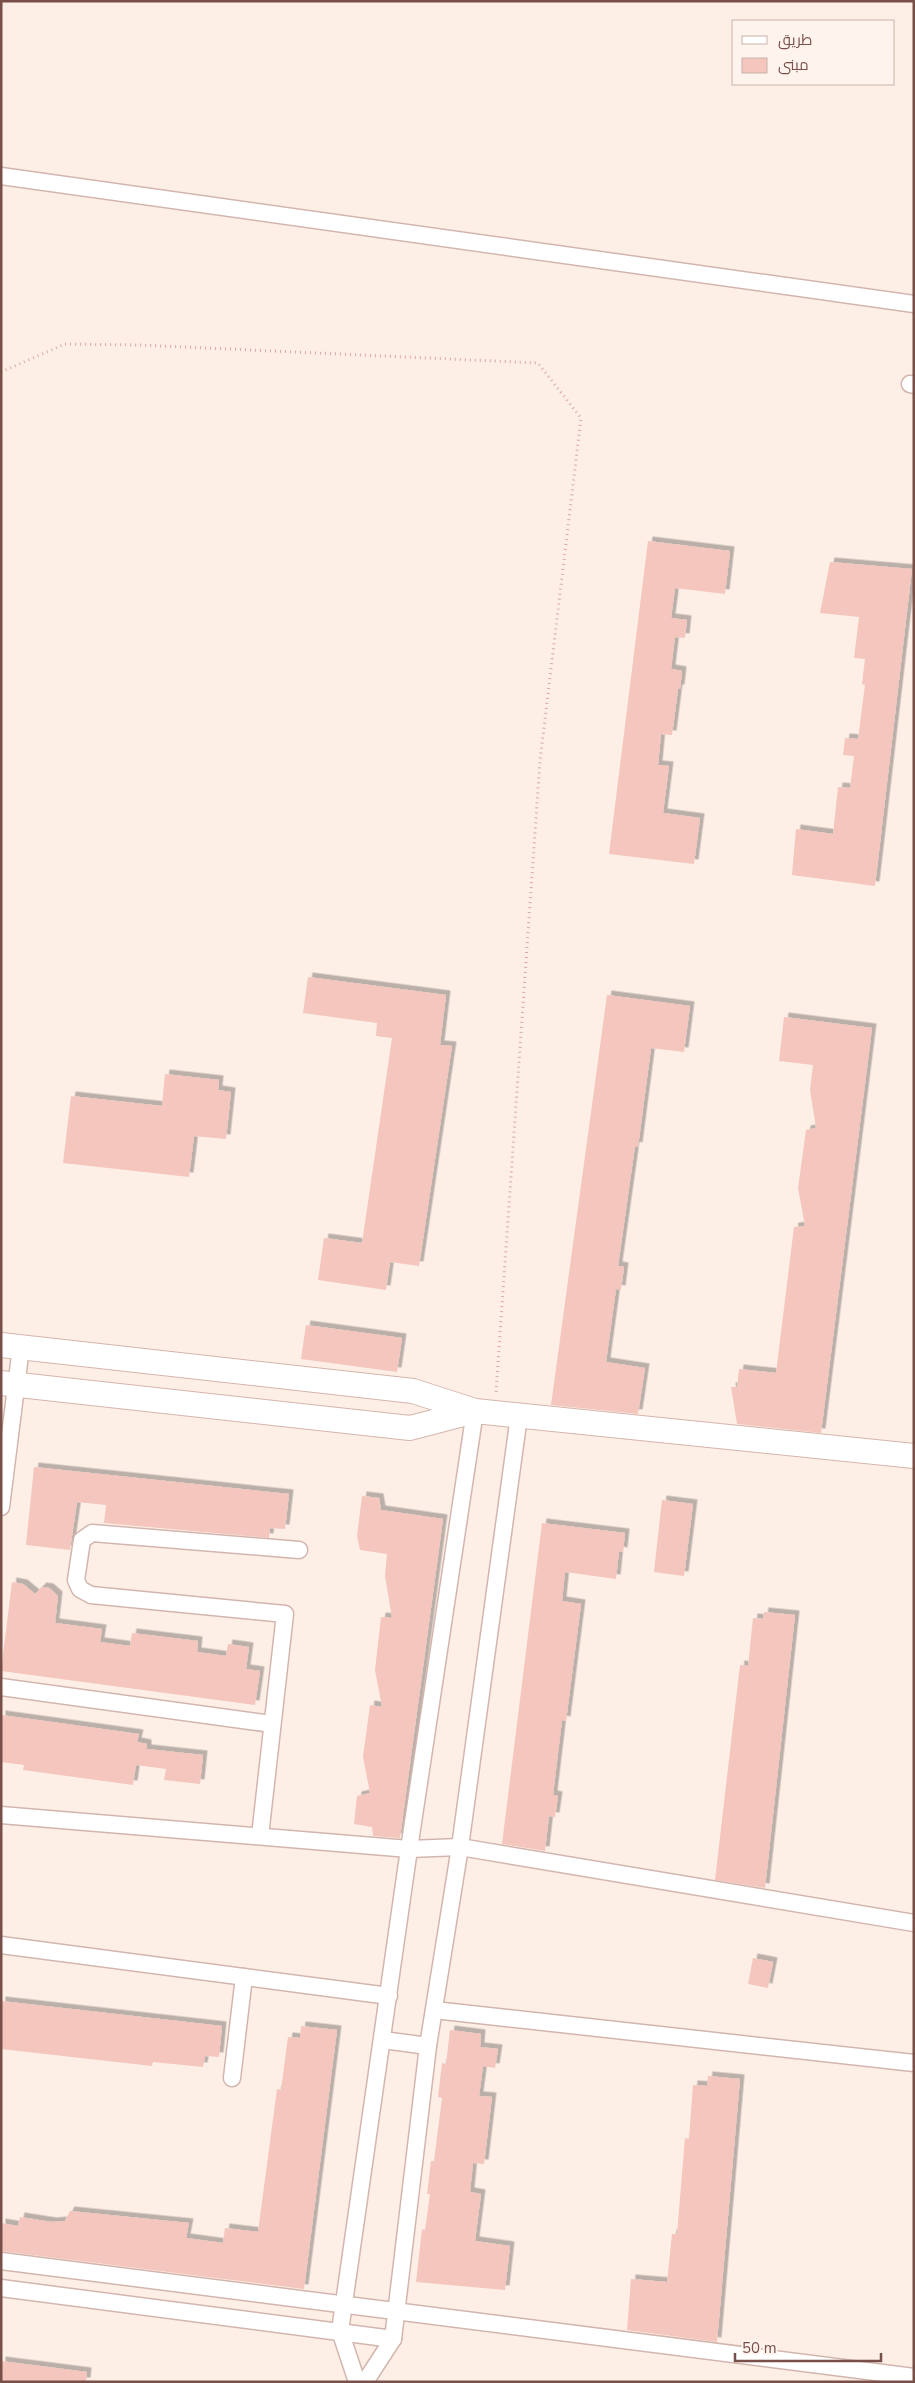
<svg xmlns="http://www.w3.org/2000/svg" width="915" height="2383" font-family="'Nunito Sans',Cairo,sans-serif">
  <defs>
    <filter id="shadow"><feDropShadow dx="4.5" dy="-4.5" stdDeviation="0" flood-color="#0004"/></filter>
  </defs>
  <rect width="100%" height="100%" fill="#fdefe6"/>
  <g fill="#f4c6bd" filter="url(#shadow)">
    <path d="M648,541L730,551L725,594L675,588L671,618L687,620L685,638L675,637L671,669L682,671L680,689H678L672,735L661,734L658,765L669,766L663,813L700,818L694,864L609,854Z"/>
    <path d="M830,562L912,569L875,886L792,875L796,829L833,834L838,787L850,788L854,756L843,755L845,738L858,739L865,685L862,684L865,659L854,658L859,617L820,613Z"/>
    <path d="M308,977L446,995L440,1045L452,1046L419,1266L390,1262L386,1290L318,1280L324,1238L362,1243L392,1038L376,1036L377,1023L303,1013Z"/>
    <path d="M607,995L690,1006L684,1052L651,1048L638,1147L635,1146L618,1266L624,1267L621,1290L616,1289L606,1362L645,1368L638,1414L551,1405Z"/>
    <path d="M784,1017L872,1028L821,1433L737,1424L731,1387H737L739,1369L776,1373L794,1227L805,1226L798,1188L806,1130L816,1128L810,1090L813,1065L779,1061Z"/>
    <path d="M165,1074L219,1080L218,1090L231,1092L226,1139L194,1136L189,1177L63,1163L71,1096L162,1106Z"/>
    <path d="M306,1325L402,1338L397,1372L301,1359Z"/>
    <path d="M34,1467L289,1494L285,1529L270,1528L269,1538L104,1523L106,1505L77,1502L70,1550L26,1545Z"/>
    <path d="M362,1496L379,1498L381,1510L443,1519L400,1838L373,1836L372,1827L354,1824L357,1796L370,1793L363,1757L370,1705L382,1707L375,1670L381,1617L392,1618L385,1576L387,1554L360,1550L357,1536Z"/>
    <path d="M662,1500L693,1504L684,1576L654,1572Z"/>
    <path d="M542,1523L625,1533L623,1552L619,1551L616,1579L565,1572L562,1601L581,1604L566,1721L562,1720L553,1795L558,1796L555,1817L549,1816L545,1851L502,1844Z"/>
    <path d="M12,1582L23,1584L35,1594L42,1587L49,1588L58,1596L55,1623L102,1629L100,1642L130,1646L132,1633L198,1641L197,1652L226,1656L228,1644L249,1647L246,1669L260,1671L255,1705L1,1671Z"/>
    <path d="M764,1612L795,1615L765,1888L715,1880L740,1665L748,1666L753,1618L763,1619Z"/>
    <path d="M1,1715L139,1734L137,1742L147,1744V1749L203,1755L200,1784L164,1780L166,1769L136,1765L133,1785L23,1770L24,1765L1,1762Z"/>
    <path d="M753,1958L773,1962L768,1988L748,1984Z"/>
    <path d="M1,2001L222,2026L219,2057L205,2056L203,2067L153,2062L152,2066L1,2049Z"/>
    <path d="M301,2026L337,2030L304,2289L1,2251V2223L18,2226L20,2217L52,2222L65,2221L70,2211L189,2223L186,2238L223,2243L225,2228L258,2232L277,2089L281,2090L288,2037L300,2038Z"/>
    <path d="M450,2030L481,2034L480,2047L498,2049L495,2068L483,2066L479,2096L492,2097L484,2164L473,2163L470,2192L481,2194L475,2241L510,2246L505,2290L416,2282L422,2229L425,2230L430,2194H427L431,2161H434L442,2098L438,2097L442,2063L446,2064Z"/>
    <path d="M708,2076L740,2079L717,2342L627,2330L631,2279L667,2282L672,2234H677L685,2138L689,2139L693,2085L707,2086Z"/>
    <path d="M1,2361L87,2372L86,2382H1Z"/>
  </g>
  <g fill="none" stroke-linecap="round" stroke-linejoin="round">
    <g stroke="#d2b6ae" stroke-width="19">
      <g id="minor">
        <path d="M1,176L914,304"/>
        <path d="M910,384L914,385"/>
        <path d="M1,1507L21,1347"/>
        <path d="M1,1687L272,1724"/>
        <path d="M1,1815L409,1849L460,1847L914,1923"/>
        <path d="M260,1836L285,1614L91,1595L80,1589L76,1580L82,1540L92,1533L299,1550"/>
        <path d="M1,1945L389,1996"/>
        <path d="M434,2010L914,2063"/>
        <path d="M383,2040L428,2046"/>
        <path d="M232,2078L244,1977"/>
        <path d="M1,2261L914,2377"/>
        <path d="M1,2288L393,2339"/>
        <path d="M357,2382L340,2331L409,1849L475,1411"/>
        <path d="M365,2382L393,2339L428,2046L460,1847L519,1416"/>
      </g>
    </g>
    <g stroke="#d5b5ab" stroke-width="26">
      <g id="secondary">
        <path d="M1,1345L413,1391L475,1411L914,1456"/>
        <path d="M1,1383L410,1428L475,1411"/>
      </g>
    </g>
    <path stroke="#d9a99f" stroke-width="3" stroke-dasharray="1 4" stroke-linecap="butt" d="M1,372L65,344L140,345L538,363L581,418L540,761L496,1392"/>
    <use href="#minor" stroke="#fff" stroke-width="16"/>
    <use href="#secondary" stroke="#fff" stroke-width="24"/>
  </g>
  <rect width="915" height="2383" fill="none" stroke="#784f49" stroke-width="5"/>
  <rect x="732" y="20" width="162" height="65" fill="#fff4ed" stroke="#c9b2ab"/>
  <rect x="742" y="36" width="25" height="8" fill="#ffffff" stroke="#c9b2ab"/>
  <text x="778" y="45" font-size="15" fill="#784f49">طريق</text>
  <rect x="742" y="58" width="25" height="15" fill="#f4c6bd" stroke="#c9b2ab"/>
  <text x="778" y="70" font-size="15" fill="#784f49">مبنى</text>
  <path d="M735 2353v8h146v-8" fill="none" stroke="#784f49" stroke-width="2.5"/>
  <text x="742" y="2353" font-size="15" fill="#784f49" stroke="#fff4ed" stroke-width="4" paint-order="stroke">50 m</text>
</svg>
